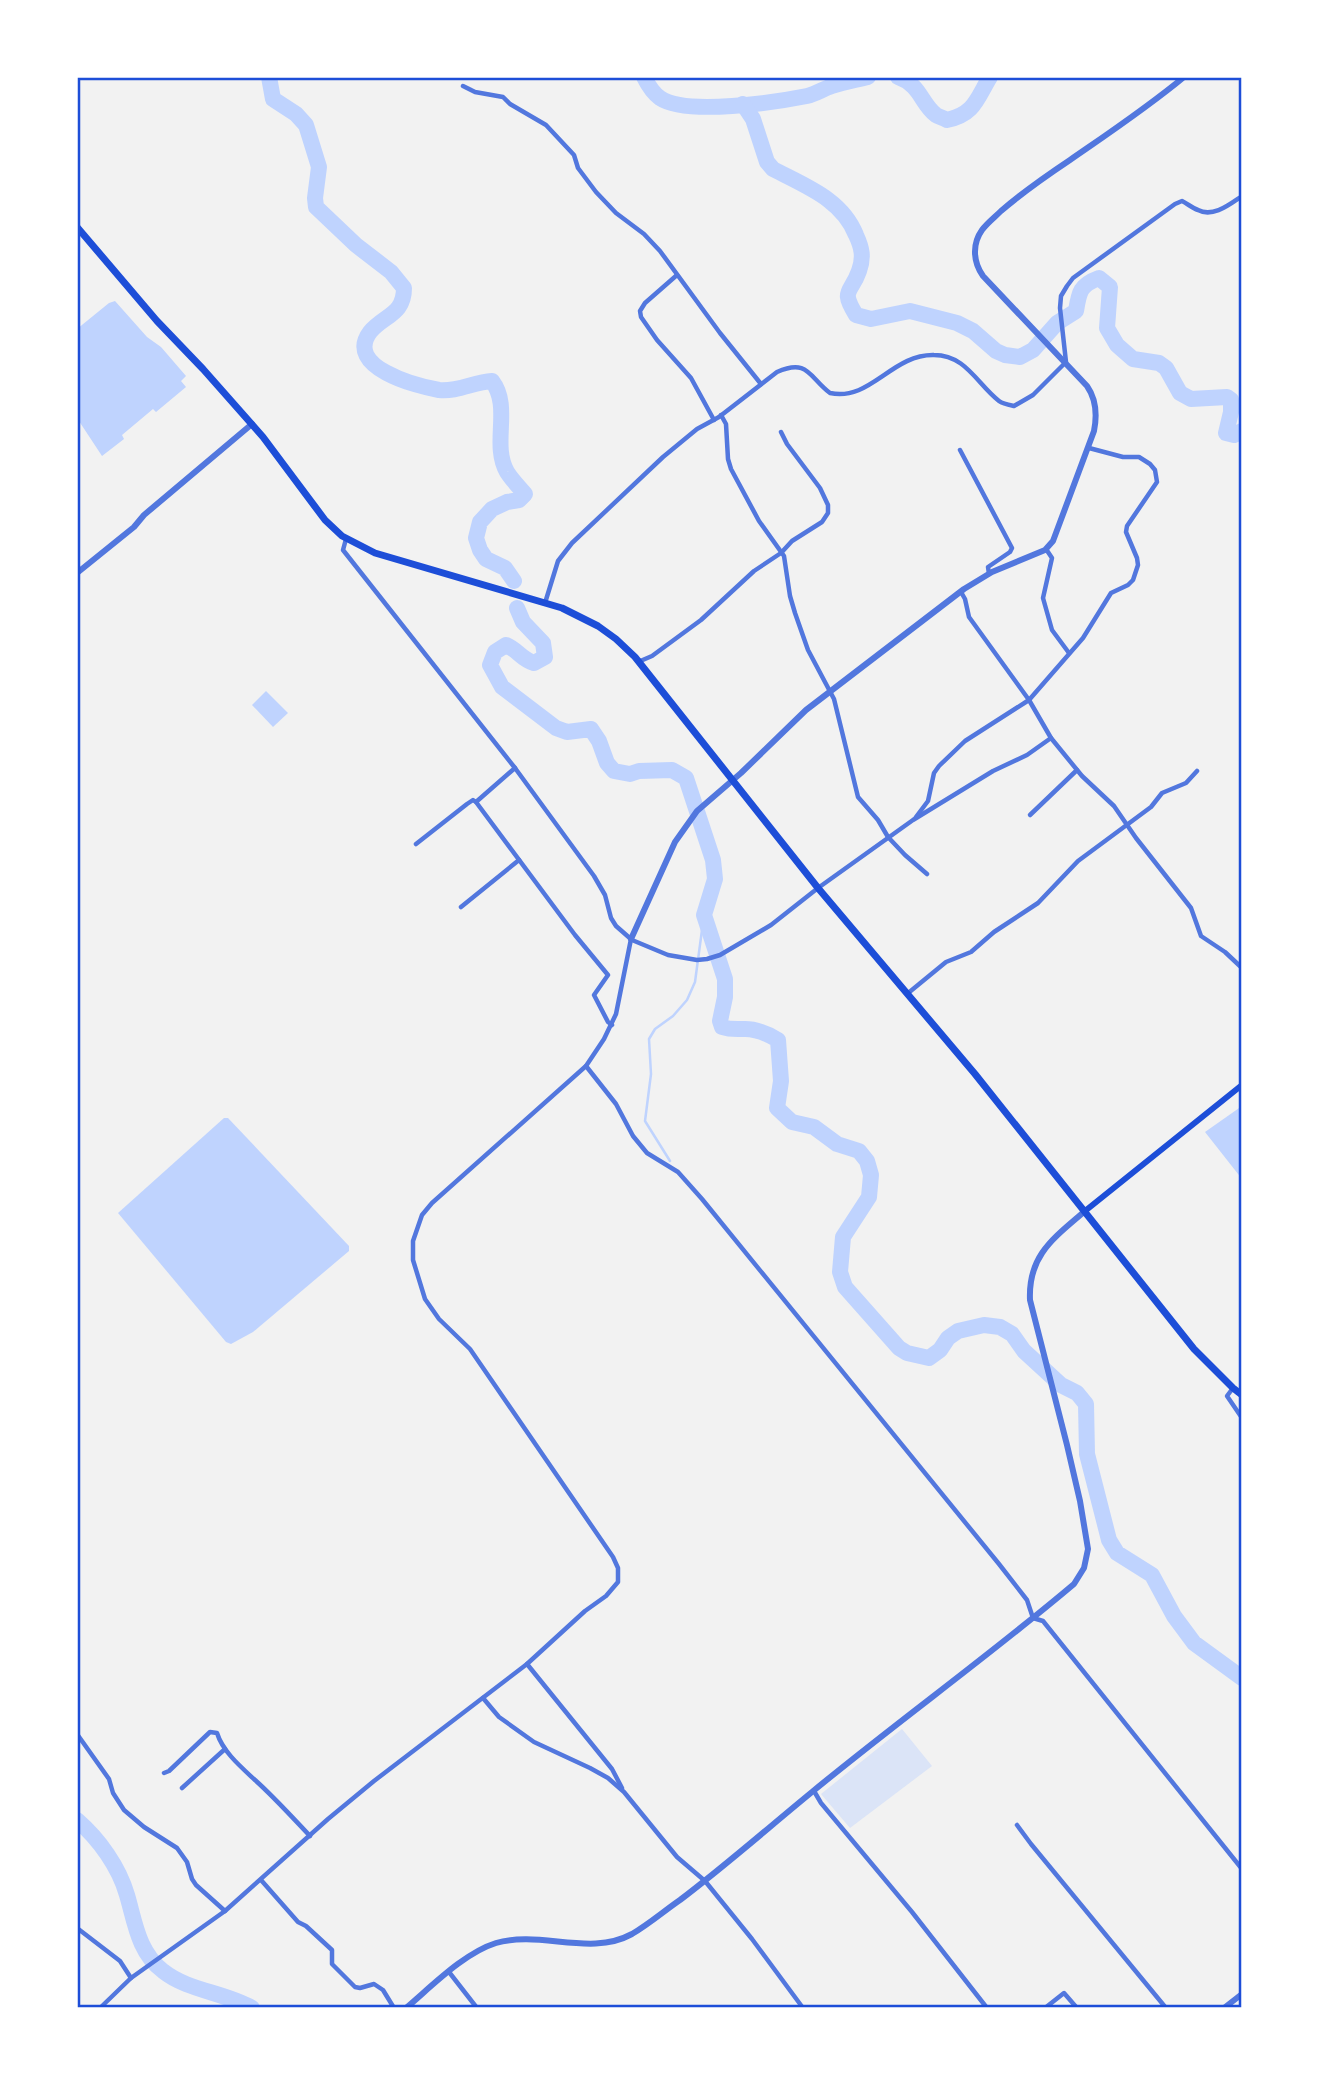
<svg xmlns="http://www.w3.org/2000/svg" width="1319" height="2085" font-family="'Open Sans',sans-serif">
  <rect width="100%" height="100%" fill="#f2f2f2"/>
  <path fill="#dbe4f7" d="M902,1729L932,1766L850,1828L821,1794Z"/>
  <g fill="#bfd3fe">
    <path d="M115,301L147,337L161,347L186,376L181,381L186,387L156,412L153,409L122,435L124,439L102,456L77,418V329L109,303Z"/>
    <path d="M266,691L288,713L273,727L252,705Z"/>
    <path d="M1242,1106V1179L1205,1132Z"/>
    <path d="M224,1118H228L349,1246V1251L253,1332L231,1344L226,1342L118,1213Z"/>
  </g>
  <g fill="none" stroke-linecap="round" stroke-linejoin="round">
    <path stroke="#bfd3fe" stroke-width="2.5" d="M670,1161L645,1121L651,1074L649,1039L655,1029L673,1016L687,1000L695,982L704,915"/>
    <g stroke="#bfd3fe" stroke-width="16">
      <path d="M269,77L273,99L296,114L306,125L319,167L315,198L316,207L356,245L391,272L404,288C404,315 384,315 370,332C344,367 416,386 439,390C457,392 474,382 492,381C512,407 491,444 507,472C512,480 519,487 525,494L519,500L507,502L492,509L480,522L476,538L480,550L486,559L505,568L514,581"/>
      <path d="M644,77C648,85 653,93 660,98C686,116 777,102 807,96C816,94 823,89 832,86C844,82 856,80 868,77"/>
      <path d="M898,77C921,85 921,104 936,115C939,117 944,118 947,120C975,114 977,98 990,77"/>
      <path d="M743,104L753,119L767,162L773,169C805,186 842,199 856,235C862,248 864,257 859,271C851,294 840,289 856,315L871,319L910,311L957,323L973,331L996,351L1005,355L1020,357L1033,350L1057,323L1076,311C1079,292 1080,285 1099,278L1110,287L1107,328L1117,345L1133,359L1159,363L1166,368L1180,393L1191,399L1227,397L1231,400V412L1226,433L1234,435L1242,431"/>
      <path d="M517,608L523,622L543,643L545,657L534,663C521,659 518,650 506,645L495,652L490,665L502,687L556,728L567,732L591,729L599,741L607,763L614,771L630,774L639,771L672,770L686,778L713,860L715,879L704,915L725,979V997L720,1021L722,1027C731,1030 736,1029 745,1029C757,1029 768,1034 778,1040L781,1081L777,1108L792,1122L814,1127L837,1144L859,1151L867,1161L871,1175L869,1197L843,1237L840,1272L845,1287L899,1348L907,1353L929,1358L940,1350L948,1338L958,1331L984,1325L1000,1327L1012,1334L1024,1351L1061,1385L1077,1393L1086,1404L1087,1454L1109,1540L1117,1553L1152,1575L1174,1616L1194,1643L1242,1678"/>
      <path d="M77,1820C99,1839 119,1867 127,1895C135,1922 138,1952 163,1971C188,1991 224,1992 252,2008"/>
    </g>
    <g stroke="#5277de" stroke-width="4.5">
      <path d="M463,86L475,92L503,97L510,104L546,125L574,155L578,168L596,192L616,213L644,234L660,251L720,333L761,384"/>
      <path d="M677,275L645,303L640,311L641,317L657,340L691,378L714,420"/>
      <path d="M721,415L726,424L728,459L731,469L759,521L784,556L790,596L795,613L808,650L834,699L858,797L878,820L888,837L905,855L927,874"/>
      <path d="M960,450L1012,548L1010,552L988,567L989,574"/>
      <path d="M346,539L343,550L515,768L594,876L605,895L611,918L616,926L632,940L668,955L697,960L707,959L720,955L771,925L818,888L913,820L993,771L1027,755L1051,738"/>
      <path d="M1046,549L1052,558L1043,598L1052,630L1069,653"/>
      <path d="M961,592L965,599L969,617L1029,700L1051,738L1082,776L1114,806L1136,838L1191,908L1201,936L1225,952L1242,968"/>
      <path d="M545,603L558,561L572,543L663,457L697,429L719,417L777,372C808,358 809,377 830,393C870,402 892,354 934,355C966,355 977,384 999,401C1003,404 1009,405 1014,406L1033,395L1066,362L1060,308L1061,296L1067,286L1073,278L1175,204L1182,201C1188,204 1192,208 1198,210C1213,218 1230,204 1242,196"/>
      <path d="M638,662L652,656L701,620L754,571L781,553L792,541L822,522L828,513V505L820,488L787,444L781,432"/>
      <path d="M476,802L575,935L608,975L594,995L608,1022L612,1025"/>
      <path d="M1030,815L1077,770"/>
      <path d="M916,817L928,801L934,773L939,766L965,741L1029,700L1083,638L1111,593L1128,585L1133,580L1138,565L1137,558L1126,532L1127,526L1157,482L1155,470L1150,464L1139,457H1123L1089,448"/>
      <path d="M416,844L467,804L473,800L476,802L515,768"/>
      <path d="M461,907L519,860"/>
      <path d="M907,994L946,962L971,952L994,932L1038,903L1078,861L1151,807L1162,793L1186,783L1197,771"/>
      <path d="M586,1066L616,1104L633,1136L647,1153L678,1172L702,1199L999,1564L1027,1600L1033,1618L1043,1621L1242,1869"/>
      <path d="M1233,1388L1227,1396L1242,1418"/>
      <path d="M527,1664L612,1769L622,1788"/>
      <path d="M483,1698L499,1717L534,1742L590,1768L608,1778L624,1792L677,1857L705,1881L752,1939L803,2008"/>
      <path d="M77,1734L109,1779L113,1793L124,1810L144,1827L177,1848L187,1862L192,1879L196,1885L225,1911"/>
      <path d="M164,1773L169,1771L210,1732L217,1733C223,1752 241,1767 255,1780C274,1797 292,1817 310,1836"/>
      <path d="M182,1788L225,1749"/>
      <path d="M814,1791L821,1803L912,1912L987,2008"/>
      <path d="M1017,1825L1031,1844L1166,2008"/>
      <path d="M261,1880L298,1922L306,1926L332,1950V1964L355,1987L360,1988L374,1984L383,1990L394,2008"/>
      <path d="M77,1928L120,1961L131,1978"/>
      <path d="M449,1972L477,2008"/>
      <path d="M100,2008L131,1978L225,1911L328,1819L374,1781L527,1664L585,1611L606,1596L618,1582V1568L613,1557L470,1349L439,1319L425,1299L413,1260V1241L422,1215L432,1203L586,1066L604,1039L616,1014L631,939"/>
      <path d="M1045,2008L1064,1993L1077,2008"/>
    </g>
    <g stroke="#5277de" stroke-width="6">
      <path d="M77,573L134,527L144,515L252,424"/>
      <path d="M631,939L675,842L697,811L741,773L806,710L964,589L992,572L1045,550L1053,541L1094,431C1097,416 1096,399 1087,386L983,276C973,262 972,244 982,230C987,223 995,217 1001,211C1023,192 1046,176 1070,160C1109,133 1148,107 1184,77"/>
      <path d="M406,2008C432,1986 464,1953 496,1943C541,1930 590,1957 632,1934C649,1924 664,1911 680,1900C725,1866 768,1828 812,1792C898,1721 989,1656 1074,1584L1084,1568L1088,1549L1080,1501L1067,1445L1030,1300C1028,1255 1054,1238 1085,1211"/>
      <path d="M1224,2008L1242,1994"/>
    </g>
    <path stroke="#1d4ed8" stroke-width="6" d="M1085,1211L1242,1085"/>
    <path stroke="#1d4ed8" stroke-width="7" d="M77,227L157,321L203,369L263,437L325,520L342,536L375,553L562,608L598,626L616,639L635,657L818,888L975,1074L1194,1349L1233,1388L1242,1395"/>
  </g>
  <rect width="1319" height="2085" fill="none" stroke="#ffffff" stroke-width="158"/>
  <rect x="79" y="79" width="1161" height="1927" fill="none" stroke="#1d4ed8" stroke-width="2.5"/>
</svg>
